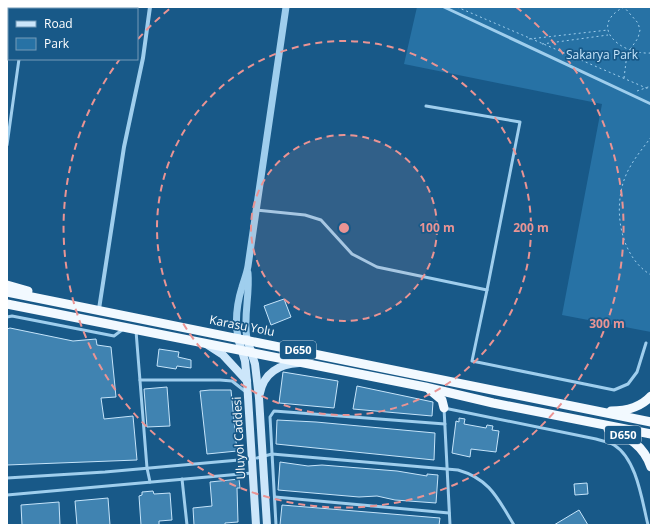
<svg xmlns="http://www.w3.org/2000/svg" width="658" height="532" font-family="'Open Sans',sans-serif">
  <rect width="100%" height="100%" fill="#185988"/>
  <path fill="#2772a5" d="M417,7H651V332L562,315L602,104L404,64Z"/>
  <g fill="#4083b1" stroke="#c5e4fa">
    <path d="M284,299L291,317L271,325L264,306Z"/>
    <path d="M10,328L73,341L96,339L97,345L111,347L116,397L101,398L104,419L133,416L137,460L7,465V329Z"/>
    <path d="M159,349L179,352L178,357L191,360V368L177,366L176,369L157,366Z"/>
    <path d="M283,372L338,381L334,408L279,403Z"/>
    <path d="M357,386L433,402L432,416L353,409Z"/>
    <path d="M167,387L170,426L147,427L144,389Z"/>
    <path d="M210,390H231L237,451L207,454L200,391Z"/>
    <path d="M459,418L465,419L464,424L486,428L487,425L493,426L492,430L499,431L496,452L471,449L470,457L452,453L456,421L459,422Z"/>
    <path d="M277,420L316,422L435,433L434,460L276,444Z"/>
    <path d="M280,462L308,466L322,465L397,471L427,476V474L438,475L436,503L395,500L377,496L359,497L278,490Z"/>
    <path d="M239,479L240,488H237L238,522L225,523V525H194L193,508L212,506L210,482Z"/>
    <path d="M587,483L588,494L575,495L574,484Z"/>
    <path d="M153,491L154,494L170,493L172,520L159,521V525H141L139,496L142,495V492Z"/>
    <path d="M108,498L110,525H77L75,501Z"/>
    <path d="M59,502L60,525H22L21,505Z"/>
    <path d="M282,505L440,518L439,525H280Z"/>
    <path d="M579,510L588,525H554Z"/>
  </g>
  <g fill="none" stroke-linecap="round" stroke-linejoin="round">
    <g stroke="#9fceed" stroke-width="1" stroke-dasharray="2 3" stroke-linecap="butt">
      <path d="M457,7L651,90"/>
      <path d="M624,7C587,26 620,55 651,53"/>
      <path d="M529,39L608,30"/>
      <path d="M542,44L608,35"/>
      <path d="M624,78L627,54L638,38L640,30L638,23L624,7"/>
      <path d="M637,91L651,86"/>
      <path d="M651,137C644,147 636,156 630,167C611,199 617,255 651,275"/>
    </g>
    <g stroke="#9fceed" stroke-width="3">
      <path d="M444,7L651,104"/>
      <path d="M426,106L520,122L487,290"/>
      <path d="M7,145L19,59"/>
      <path d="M256,210L305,215L321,220L352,254L377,267L487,290L472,361L614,390L628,384L637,372L646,343"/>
      <path d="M7,317L12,316L114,336L122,330"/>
      <path d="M136,331L147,468L150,482"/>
      <path d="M140,380H220L232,381L246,392"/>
      <path d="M257,458L272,454L458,470C490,479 498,499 514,525"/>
      <path d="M7,478L105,472L250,459"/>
      <path d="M182,479L187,525"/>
      <path d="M7,495L252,473"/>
      <path d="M275,497L449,513"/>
      <path d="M276,525L270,417L274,411L445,424"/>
      <path d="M450,525L444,408L596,439C602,441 609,442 614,445C637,459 642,501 648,525"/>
    </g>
    <path stroke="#9fceed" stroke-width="4" d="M99,309L124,147L143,58L150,7"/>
    <g stroke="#9fceed" stroke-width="7">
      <path d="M238,338C235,322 237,303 242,287C244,280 247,273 248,266L286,7"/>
      <path d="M247,339C243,317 250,295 248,273"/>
    </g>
    <g stroke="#cce6fa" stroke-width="8">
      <path d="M238,338L245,361L247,381L256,525"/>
      <path d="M247,339L255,364L259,398L267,525"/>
      <path d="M206,344L223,355L247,381"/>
      <path d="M260,393C264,373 279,364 299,363"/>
    </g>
    <g stroke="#f2f9ff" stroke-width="9">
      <path d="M7,285L28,291"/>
      <path d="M7,292L651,422"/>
      <path d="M7,304L425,387L493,403L651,434"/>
      <path d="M430,390L442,400L444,408"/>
      <path d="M611,411C626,411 640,408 651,396"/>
      <path d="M608,429C628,436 644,446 651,467"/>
    </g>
  </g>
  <circle cx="344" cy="228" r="93" fill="#ea9494" fill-opacity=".12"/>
  <g fill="none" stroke="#ea9494" stroke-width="2" stroke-dasharray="7 5">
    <circle cx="344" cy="228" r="93"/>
    <circle cx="344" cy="228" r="187"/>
    <path d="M138 39A280 280 0 0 1 172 7M516 7A280 280 0 1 1 120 59"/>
  </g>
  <g text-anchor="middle" stroke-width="3.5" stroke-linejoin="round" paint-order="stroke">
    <g fill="#185988" stroke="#bacddb" stroke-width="1">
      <rect x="280" y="341" width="36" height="18" rx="3"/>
      <rect x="605" y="426" width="36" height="18" rx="3"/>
    </g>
    <g font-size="11" font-weight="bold" fill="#fff">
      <text x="298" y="354">D650</text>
      <text x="623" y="439">D650</text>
    </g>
    <g font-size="12" fill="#c5e4fa" stroke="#185988">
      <text x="602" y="59">Sakarya Park</text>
    </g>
    <g font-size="12" fill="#fff" stroke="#185988">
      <text transform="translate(242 326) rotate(11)" y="4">Karasu Yolu</text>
      <text transform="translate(239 438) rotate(-93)" y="4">Uluyol Caddesi</text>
    </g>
  </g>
  <circle cx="344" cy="228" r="6" fill="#ea9494" stroke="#185988" stroke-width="2"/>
  <g font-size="12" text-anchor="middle" font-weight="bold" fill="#ea9494" stroke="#185988" stroke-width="3.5" stroke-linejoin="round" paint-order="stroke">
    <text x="437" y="232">100 m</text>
    <text x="531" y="232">200 m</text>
    <text x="607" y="328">300 m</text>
  </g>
  <rect width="658" height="532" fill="none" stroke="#ffffff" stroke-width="16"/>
  <rect x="8" y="8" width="130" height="52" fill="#185988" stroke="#749bb8"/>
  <rect x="16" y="21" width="20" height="6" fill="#cce6fa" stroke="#749bb8"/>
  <text x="44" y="28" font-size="12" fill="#ffffff">Road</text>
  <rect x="16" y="38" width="20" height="12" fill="#2772a5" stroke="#749bb8"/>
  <text x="44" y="48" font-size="12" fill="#ffffff">Park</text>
</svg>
